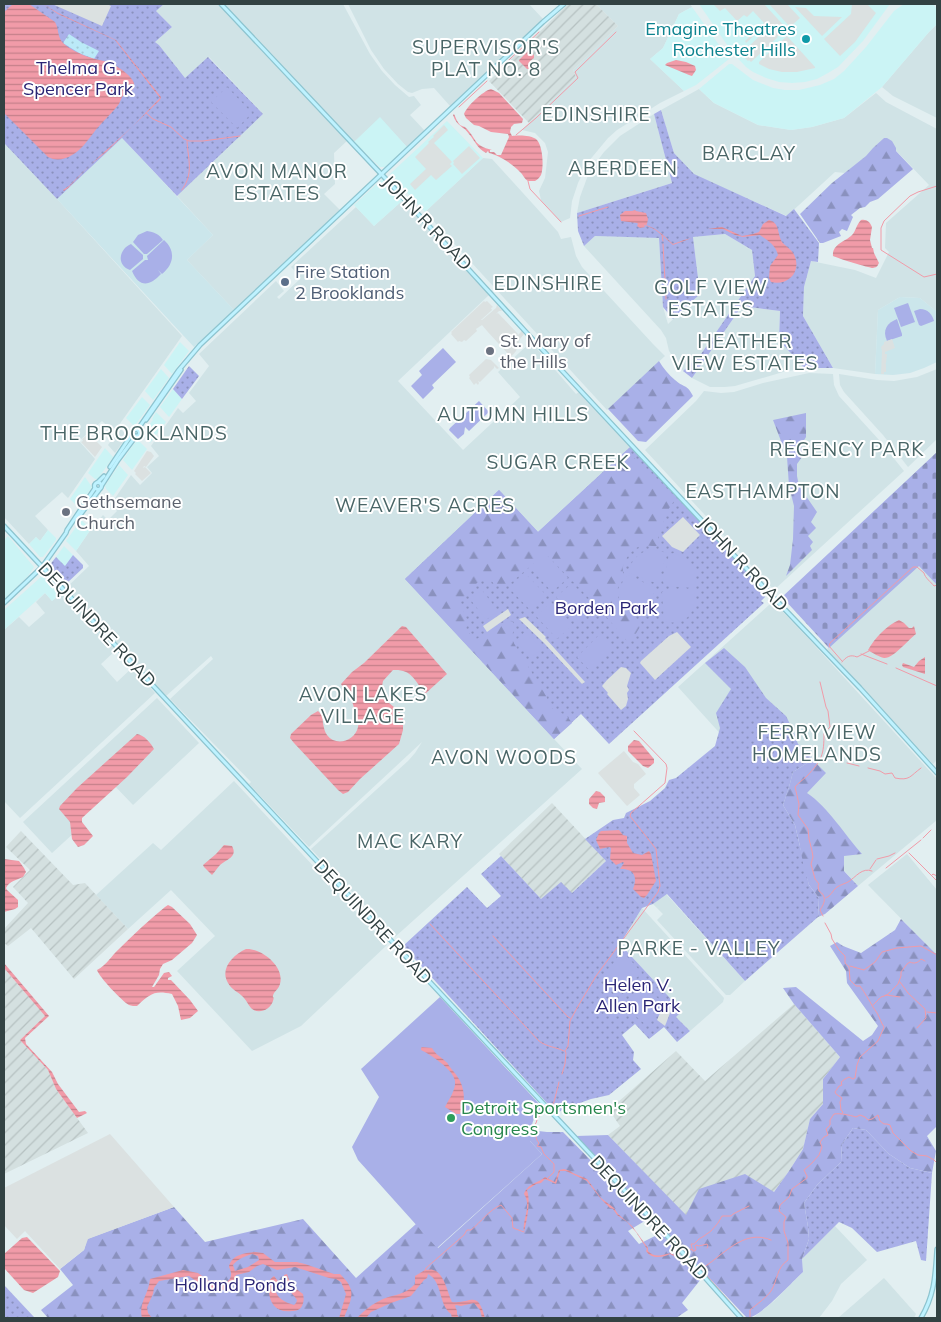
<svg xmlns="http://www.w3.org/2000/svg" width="941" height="1322" font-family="Mulish,sans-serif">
  <defs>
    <pattern id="industrial-furrows" width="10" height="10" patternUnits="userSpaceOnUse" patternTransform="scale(1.25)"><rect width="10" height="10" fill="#d4e0e0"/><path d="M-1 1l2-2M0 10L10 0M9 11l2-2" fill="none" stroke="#b6c1c1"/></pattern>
    <pattern id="green-dots" width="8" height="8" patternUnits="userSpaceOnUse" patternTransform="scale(1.25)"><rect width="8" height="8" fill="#a9b0e8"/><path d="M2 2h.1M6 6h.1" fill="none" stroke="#8a91be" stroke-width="1.8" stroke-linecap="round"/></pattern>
    <pattern id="forest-firs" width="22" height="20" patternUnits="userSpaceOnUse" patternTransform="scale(1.25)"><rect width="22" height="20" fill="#a9b0e8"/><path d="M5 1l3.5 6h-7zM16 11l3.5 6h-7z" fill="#8a91be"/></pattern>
    <pattern id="sand-dots" width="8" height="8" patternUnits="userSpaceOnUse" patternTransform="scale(1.25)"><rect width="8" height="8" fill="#bbeaf8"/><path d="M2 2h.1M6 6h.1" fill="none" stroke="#a1cad6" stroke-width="1.8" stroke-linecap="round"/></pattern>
    <pattern id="cemetery-stones" width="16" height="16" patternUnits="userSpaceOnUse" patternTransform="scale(1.25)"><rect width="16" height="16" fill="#a9b0e8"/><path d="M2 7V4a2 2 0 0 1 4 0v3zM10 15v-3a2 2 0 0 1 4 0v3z" fill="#8a91be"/></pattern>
    <pattern id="water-rules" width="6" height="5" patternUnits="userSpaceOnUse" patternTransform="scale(1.25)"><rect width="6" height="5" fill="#f19ba8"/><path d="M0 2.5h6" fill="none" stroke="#c4808a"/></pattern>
  </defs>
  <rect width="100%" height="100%" fill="#e2eff1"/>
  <g fill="#d0e3e6">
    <path d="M164,4H217L347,141L334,153L335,184L324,194L340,210L234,310L187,260L213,235L177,196L263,114L209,57L185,78L159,45L155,42L172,27L156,11Z"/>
    <path d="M225,4H343L370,54L382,71L395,85L409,97L414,96L421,105L410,115L425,131L407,147L380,118L354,142Z"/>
    <path d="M348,4H529L543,19L450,106L434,88L422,89L412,93L408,92L398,84L384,69L371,50Z"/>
    <path d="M596,4H690L692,7L679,14L663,48L650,59L684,91L660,103L617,130L608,138L588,162L578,183L572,201L570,218L561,222L541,200L539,191L545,178L548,152L545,143L535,133L522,130L576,77L573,70L618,26Z"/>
    <path d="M937,24V118L893,96L882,87L929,32Z"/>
    <path d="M699,89L714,103L758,125L791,130L812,127L844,118L876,93L886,102L937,129V312L920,298L900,297L878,310L875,374L833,368L803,316L804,287L811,261L855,270L876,278L889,252L885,248L886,223L929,185L884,138L866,157L845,173L835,172L787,216L694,175L674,153L661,110Z"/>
    <path d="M654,114L672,183L577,213L580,197L587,178L592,168L604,152L620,136Z"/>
    <path d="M4,143L57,199L182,336L114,432L102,421L79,441L95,459L68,498L62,492L35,516L48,530L40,541L36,537L29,544L4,517Z"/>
    <path d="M483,158L492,159L542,214L558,232L561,239L571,237L576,256L582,267L653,344L665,356L607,410L425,212Z"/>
    <path d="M402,201L489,295L398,381L463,450L520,397L498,372L531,342L576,394L579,392L630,447L538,532L499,490L405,579L582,769L395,937L311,849L408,761L415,753L422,742L309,847L249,784L251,782L170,699L213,659L211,656L166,696L66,588L89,566L76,551L91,529L103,515L108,520L117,511L111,504L131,475L140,485L152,473L147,467L159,456L151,446L178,408L183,413L196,401L189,393L209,366L199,354L276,281L284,291L277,297L279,299L301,278L291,267L356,207L374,226Z"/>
    <path d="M725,234L752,250L755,276L701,354L683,371L669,351L666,338L661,330L584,246L595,236L659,238L663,307L668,324L700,294L693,237Z"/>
    <path d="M742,306L780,311L779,340L804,368L783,372L735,386L725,387H710L692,378Z"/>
    <path d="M937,369V439L908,467L883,435L844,392L840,385L839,374L877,380L894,381L917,377Z"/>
    <path d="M809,373L833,374L834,385L839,396L880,441L904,471L774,590L645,450L696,401L704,391L721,393L734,392L763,383Z"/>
    <path d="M120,428L127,436L115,453L108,445Z"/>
    <path d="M919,565L936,584L937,583V760L933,764L827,649Z"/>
    <path d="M45,593L52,601L62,593L116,650L101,664L117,682L132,668L155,693L20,818L4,801V630L19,617L29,627L45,613L36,602Z"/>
    <path d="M775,604L808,638L937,779V820L858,886L678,687L769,605Z"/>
    <path d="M157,698L199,743L133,805L113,784L83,806L75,832L52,853L23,822Z"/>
    <path d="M234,781L387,945L301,1026L252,1051L177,971L215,936L171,890L128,929L96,895L153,843L161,850Z"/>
    <path d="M907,854L937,890V953H935L868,885Z"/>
    <path d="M666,894L745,981L730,995H726L657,920L663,914L653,904Z"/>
    <path d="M642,908L724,998L723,1002L690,1031L676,1017L682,1011L620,944Z"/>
    <path d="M835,1226L867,1260L841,1284L832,1301L819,1318H753L774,1301L803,1272L802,1259Z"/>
    <path d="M884,1278L916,1314L914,1318H838Z"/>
  </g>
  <g fill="#cbf4f5">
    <path d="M699,4H890L863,41L838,67L828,73L817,79L805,82L792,83L779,82L766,78L753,72L746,67L732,52Z"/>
    <path d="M904,4H933L937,9V24L929,32L882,87L844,118L812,127L791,130L758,125L714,103L699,89L729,64H732L753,80L773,88L785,90H799L820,85L834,79L844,71L866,47L894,11Z"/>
    <path d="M692,7L729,59L696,85L684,91L650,59L663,48L679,14Z"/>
    <path d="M380,117L407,147L385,167H380L354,142Z"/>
    <path d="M447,121L483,158L425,212L390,174Z"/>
    <path d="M382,179L402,201L374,226L354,205Z"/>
    <path d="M180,342L189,351L172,374L164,365Z"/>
    <path d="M161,369L169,378L153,400L145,391Z"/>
    <path d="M173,389L182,399L169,417L160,407Z"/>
    <path d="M142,397L150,405L136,424H135L133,425L126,418Z"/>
    <path d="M156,412L166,422L150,443L142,434L153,420L152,419Z"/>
    <path d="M138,440L147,449L132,470L123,460L133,445Z"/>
    <path d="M105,448L113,457L98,479H95L88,473Z"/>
    <path d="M119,465L128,475L113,496L106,489L105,486Z"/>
    <path d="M85,477L92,487L78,507L70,499Z"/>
    <path d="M81,520L91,529L76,551L66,541Z"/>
    <path d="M48,530L56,538V540L43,557H40L29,544L36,537L40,541Z"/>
    <path d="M8,536L34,567L28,576L4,599V540Z"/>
    <path d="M64,546L73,555L65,567L56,557Z"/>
    <path d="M42,576L60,594L52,601L45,593L4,630V610Z"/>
  </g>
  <g fill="url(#industrial-furrows)">
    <path d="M568,4H596L618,26L573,70L576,77L529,123L489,81Z"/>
    <path d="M552,803L606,861L572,893L541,899L499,854Z"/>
    <path d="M21,831L73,885L85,883L128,929L74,979L31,928L8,946L4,943V929L28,903L13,887L30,870L6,847Z"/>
    <path d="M4,968L45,1016L20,1040L48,1070L56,1089L88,1133L4,1174Z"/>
    <path d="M794,1004L840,1057L823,1079V1104L810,1119L803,1149L789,1171L774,1192L686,1216L608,1135L620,1126L609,1110L676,1051L705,1081Z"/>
  </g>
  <g fill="#cbe6eb">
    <path d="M122,138L213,235L187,260L234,310L194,347L57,199Z"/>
    <path d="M900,297L920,298L937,312V362L924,368L910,373L893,375L875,374L878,310Z"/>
  </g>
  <g fill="url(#green-dots)">
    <path d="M4,4H114L117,5L118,4H164L156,11L172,27L155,42L159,45L185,78L208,57L263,114L177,196L122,138L57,199L4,143Z"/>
    <path d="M661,110L674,153L694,174L786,216L794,209L819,243L818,262L811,261L804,287L803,316L833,368H804L779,340L780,311L742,306L692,378L683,371L701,354L755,276L752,250L725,234L693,237L700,294L673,319L663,307L659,238L595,236L584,246L578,231L577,213L672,183L654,114Z"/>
    <path d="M189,366L199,376L182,399L173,389Z"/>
    <path d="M630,447L759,584L756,587L765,597L761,601L764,603L609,744L581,714L554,739L405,579L499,490L538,532Z"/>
    <path d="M73,555L83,565V568L66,584L49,566L56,557L65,566Z"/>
    <path d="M724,648L745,667L766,698L786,716L792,728L798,744L814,761L809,762L793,772L789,787L783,805L795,825L809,885L819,898L818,917L745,981L667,894L653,904L642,908L620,944L682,1011L676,1017L690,1031L677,1042L664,1027L649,1039L635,1024L622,1035L634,1052L633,1060L641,1069L609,1095L591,1099L563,1109L557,1114L403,946L467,887L487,908L501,896L481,874L501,856L541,899L561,882L572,893L606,861L585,839L613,820L624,818L626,813L650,801L665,788L669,780L676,778L715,746L720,728L716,713L731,689L705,663Z"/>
    <path d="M853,1128L866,1130L889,1154L910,1168L932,1173L926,1261L921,1260L916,1241L877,1252L852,1228L839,1222L802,1259L809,1239L808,1227L804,1203L817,1185L841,1162L842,1144Z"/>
    <path d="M4,1285L34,1317L35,1318H4Z"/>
  </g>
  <g fill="url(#forest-firs)">
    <path d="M884,138H887L892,141L896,148V151L913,169L878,199L870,202L865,207L860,208L851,215L853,217L847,231L842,229L839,232L841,236L823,243H820L800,214L832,183L866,156L873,148Z"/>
    <path d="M659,361C663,368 669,375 675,380C684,388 687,384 693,396L646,442L638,441L608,409Z"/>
    <path d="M806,413V437L801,445L802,457L797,464V476L799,486L817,512L811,522L816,528L808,536L813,542L810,546L812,550L786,576L790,565L793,539L794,506L789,486L787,457L773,420Z"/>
    <path d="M627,450L674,501L662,519L666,526C658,531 657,534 659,543L657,546C651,547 647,544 641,546C630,549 619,566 624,576C613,588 617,604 629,614C634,618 638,618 641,625L635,635L634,640L629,642L625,639L605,615L546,553L507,586H496C493,583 491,579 487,579C478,578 464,596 460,603L468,622L466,629L475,640L507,620L512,621L514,624L512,640L546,696L551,708L567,716L572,723L554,739L405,579L499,490L538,532Z"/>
    <path d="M814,761L826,773L807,793C828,807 845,835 862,854L844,856V871L858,886L825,914L818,917L819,898L809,885L804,868L799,842L795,825L783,805L789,787L793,772L809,762Z"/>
    <path d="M901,919L935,953H937V1126L927,1136L936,1151L932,1173L910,1168L889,1154L866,1130L853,1128L842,1144L841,1162L817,1185L804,1203L808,1227L809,1239L802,1259L803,1272C792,1282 760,1318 747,1318L576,1136L608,1135L686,1215L699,1189L745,1174L774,1192L789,1171L803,1149L810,1119L823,1104V1079L840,1057L794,1004L783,988L796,987L863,1041L872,1035L878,1026L847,983L846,971L830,946L837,942L843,946L861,953L895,930Z"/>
    <path d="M530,1130L547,1132H563L648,1219L628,1231L639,1244L661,1233L701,1279L682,1303L688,1310L676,1318H48L41,1310L73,1285L60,1269L84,1250L87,1239L174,1207L205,1242L303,1219L356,1278L416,1224L438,1248L542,1154L530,1141Z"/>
  </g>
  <path fill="url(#sand-dots)" d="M69,34L81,42L99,51L94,59L79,53L63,43Z"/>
  <path fill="url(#cemetery-stones)" d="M937,452V583L936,584L919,566L829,648L782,597Z"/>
  <g fill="#a9b0e8">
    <path d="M227,87L252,113L237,128L211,102Z"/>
    <path d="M147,231C154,232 159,234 163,240L147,254H144L133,242L138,235Z"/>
    <path d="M164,240C176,251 174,264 162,274L158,270L161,274C150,286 139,288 132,271L145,260H148L147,256Z"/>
    <path d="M131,244L143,255V259L130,270C116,265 119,249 131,244Z"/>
    <path d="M908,303L915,322L901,327L894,308Z"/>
    <path d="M920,309C928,309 932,314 934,321L921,326L919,325L914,311Z"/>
    <path d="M897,319L902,334V336L887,341C882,330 887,323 897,319Z"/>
    <path d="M443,348L456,362L432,385L434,388L423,399L411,386L422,375L419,371Z"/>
    <path d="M479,401L489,412L469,431L465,427L464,434L458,439L449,430L450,428Z"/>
    <path d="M652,549L667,553L659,580L656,583L629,573C630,559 640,552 652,549Z"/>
    <path d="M674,553C690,559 699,571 694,588L666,586L663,582L669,554Z"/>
    <path d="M546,554L568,578L552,592L530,568Z"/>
    <path d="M525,573L547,596L531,611L509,588Z"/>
    <path d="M627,575L654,587L655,591L642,616C620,611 613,592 627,575Z"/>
    <path d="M572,583L594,607L578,621L556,597Z"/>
    <path d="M482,590L498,611L486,620L470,599Z"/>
    <path d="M665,590H694C698,611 686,628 664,621L662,592Z"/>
    <path d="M551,602L573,625L557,639L536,616Z"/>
    <path d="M526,631L542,649L530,658L515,641Z"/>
    <path d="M600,634L614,649L590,671L577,657Z"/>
    <path d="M622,951L642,973C629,985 618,988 604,976Z"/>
    <path d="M642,992L654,995L662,1002L645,1024L625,1007L631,997Z"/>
    <path d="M440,997L542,1107C532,1117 531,1127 530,1141L542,1154L437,1248L358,1160L352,1147L379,1097L361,1069Z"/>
  </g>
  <g fill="#dbe1e1">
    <path d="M52,4L71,5L72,4H107L111,6L102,26Z"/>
    <path d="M713,4H764L787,29L779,36H777L778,37L751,62L749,60L748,61L740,53L745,50L770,26L767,24L746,43L745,41L764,23L753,11L747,17L744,15L737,21L725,8L720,11Z"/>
    <path d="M769,4H787L800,18L790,27Z"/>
    <path d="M852,4H867L876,13L855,42L840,56L824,39L851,14Z"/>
    <path d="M795,7L806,8L814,16L842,17L822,36Z"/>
    <path d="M787,36L815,67V68L797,72H782L769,69L759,64V62Z"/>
    <path d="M444,125L448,130L434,143L452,162L450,164L452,166L436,180L431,175L415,190L410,184L426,169L415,157L429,143L428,142L434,137L433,136Z"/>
    <path d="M469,146L480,158L462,174L453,164L454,163L453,161Z"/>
    <path d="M484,301L485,302L487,301L493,307L491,308L492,310L482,319H481L482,320L496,308L497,305L502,311H499L496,314L498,313L518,334L517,336L521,332V330L524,334L520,339L516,351L511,357L487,331L482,325L476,329L477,331L466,341L464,340L462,342L459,341L458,342L451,334L452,333L451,332Z"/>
    <path d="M892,339L895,348L885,352V354H887L886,363H885L886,364V372H884V374H881L882,351L881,347L884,344V342Z"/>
    <path d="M486,359L491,360L499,368L497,369L494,366V368L480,382L478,381L479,383L478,385L476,383L474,385L469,378L470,377L469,375Z"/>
    <path d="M87,435L88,436L90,435L102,447L95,457L81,442L83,441L82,439Z"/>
    <path d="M147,451L151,452L154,456L146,467L144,466L143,468L145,467L151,473L142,481L135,474L136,473L134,471Z"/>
    <path d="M683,517L700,535L683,552L672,547L662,536Z"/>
    <path d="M508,609L511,615L487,632L483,626Z"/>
    <path d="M525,617L546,637L545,638L546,639L585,682L582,684L544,643L519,619Z"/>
    <path d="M677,632L691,647L655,680L640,663L641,661L669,636Z"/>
    <path d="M621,667L626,668L631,673L627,686L629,690L627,693L628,699L626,706L621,710L607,694L608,693L602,686L607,680Z"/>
    <path d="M624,751L633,762L638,764L646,774L634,784V788L640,795L627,806L598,773Z"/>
    <path d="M665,1002H668L671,1004L672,1008L665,1026L657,1020Z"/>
    <path d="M110,1134L174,1207L88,1239L84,1250L60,1269L25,1231L17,1239L4,1225V1188Z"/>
  </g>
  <g fill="url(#water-rules)" fill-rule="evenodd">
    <path d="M13,4H29L55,22C59,28 57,37 63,43C67,47 74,51 79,53C89,59 101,59 112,64C119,67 137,79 134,87C132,93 125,92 122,97C121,99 120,102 119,104C114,111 107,117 101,124C95,130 90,138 84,145C75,155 61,164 48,157L4,113V12Z"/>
    <path d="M43,4L58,13L116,40L161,97L160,100L106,152L90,165L68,188L64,191L63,190L69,186L90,165L133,126L160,98L115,40L58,14Z"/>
    <path d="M528,51L534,55V58L530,61L532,66L528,69H527L519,61V60Z"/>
    <path d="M676,60L686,62L695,66L696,70L692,76L689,75L665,65L667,63Z"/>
    <path d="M491,89L499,93L523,119L522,123L514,124L511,127L510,132L512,136C518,135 531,135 536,139C543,145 544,167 541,175C539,178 538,179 535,181C534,181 529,181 528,181C524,179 523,174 520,172C513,164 498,155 489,153L488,151L486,153C477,148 475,141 469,134C464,126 457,127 453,115L454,114C456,118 457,122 460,125C465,128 463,125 467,129C478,141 473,145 492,150H490V152H494L497,155H501L509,137L508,134L491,132L479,126L474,125L466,118L464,114C467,106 483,91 491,89Z"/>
    <path d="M635,210L636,211L646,213L648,219L647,224L646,225C657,228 665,237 673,244L684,240L692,238L673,245C664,237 656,228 644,225L645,227L640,228L637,226L638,224L637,223L621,221L620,215L625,211H632Z"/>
    <path d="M769,220C780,223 777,233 782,242C786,247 793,250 795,257C801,273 787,286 771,282L769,278L770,266L778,255C776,245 767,240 760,235L743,237L735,235L723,229H708L722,227L742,236L753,234L759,232L763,224Z"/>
    <path d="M861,220C867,219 870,222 872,227L870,240L872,248H873L874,253L879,263C877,266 878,267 873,268C869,268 837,258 833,256C832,244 845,242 852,235C856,231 856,225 861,220Z"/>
    <path d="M899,620L904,623L909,628H912L914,626L916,634C909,639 893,659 884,658C879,657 873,653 869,651L868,650C875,638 886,626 899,620Z"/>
    <path d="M402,626L406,627L447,674L426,693L424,692C414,679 411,669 393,670L383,681L381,692L384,699L399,711L403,718V730L399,744L360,779L348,792L343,794L338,790L294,743L290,738L291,734L311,715L318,711L322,715C323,721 323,729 327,735C336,747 355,741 358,727C360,720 352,705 351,696L345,691L341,684L352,672L364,663Z"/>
    <path d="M925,657V674L903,667L902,665L903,663L914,667L919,661Z"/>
    <path d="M137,734C144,735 151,743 154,749L127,777L82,818V822L93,836L84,845L78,847L72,839L70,822L59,809L60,806L77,788Z"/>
    <path d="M634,740L639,741L654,759V763L648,768L643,766L628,751V746Z"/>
    <path d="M596,791L600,792L605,797V802L599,803L597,809L593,808L589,804V799Z"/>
    <path d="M619,830L623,835L627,836V843L633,853L642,855L649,851L651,854L656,881L647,895L644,898L641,897L633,889C638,877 634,868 620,869L624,863L623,862L616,865L610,859L611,848L609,847L600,849L596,840L599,833L601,831Z"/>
    <path d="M224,845L232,846C238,857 227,859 220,865C217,868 215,872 212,875L204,867L203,865L216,854Z"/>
    <path d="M4,859L19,861L24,868L26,872L23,877C17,880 9,881 6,888L7,890L18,900V907L15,909L4,912Z"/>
    <path d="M168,905L172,907L190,924L197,935L192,943L172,960L163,964L160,969L159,975L152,987H154L164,973L169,972L172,976L168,978V980H171L190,1000L198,1011L190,1018L181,1020L178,1006L172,994C154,990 150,994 137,1006C135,1006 131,1006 129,1005C122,1001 99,977 97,970C107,965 111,956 119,949C134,934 149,920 165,907Z"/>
    <path d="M246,949C261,948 285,966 280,984C279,988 276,990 274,993C271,1000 275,994 273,1001C270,1010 258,1015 251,1008C248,1005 247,1001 244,998C240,993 234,991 230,986C218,971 231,956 246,949Z"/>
    <path d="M4,963L49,1016L25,1038L26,1044L52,1072L58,1084L79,1112L85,1111L87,1113L77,1118L56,1089L48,1070L20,1040L45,1016L4,968Z"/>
    <path d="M422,1047L432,1048C435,1054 440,1056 445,1061C450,1065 446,1062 450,1067C452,1070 455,1073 457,1076C465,1087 466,1102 460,1114H456L445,1107C449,1099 456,1090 455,1081C454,1070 430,1054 421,1050V1048Z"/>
    <path d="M564,1169L570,1171L573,1173L587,1179L601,1198L614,1208L618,1214L632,1226L648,1248V1251C654,1258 663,1255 671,1253L676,1256L683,1250L701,1270L684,1251L676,1257L670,1254C662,1258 651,1259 646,1251L647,1249L636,1232L627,1222L617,1215L613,1209L610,1208L601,1199L587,1181L566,1171H560C559,1174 557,1182 556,1184L545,1179L541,1183L536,1184L527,1190C531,1201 527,1220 524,1232C522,1220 532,1206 524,1194C528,1183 537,1184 545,1177L555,1182L559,1170Z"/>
    <path d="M27,1237L60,1271L58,1277L33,1293L24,1290L4,1268V1254L22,1238Z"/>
    <path d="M255,1252L263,1253L275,1262H297L305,1264L334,1274H340C358,1291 351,1299 344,1318H339L346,1294L341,1282L336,1279L329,1278L295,1267L277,1270L263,1264L257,1266L249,1272L236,1275L232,1286L228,1289L222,1290L213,1289L203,1286L189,1276L159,1281L154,1288L153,1294L147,1307L148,1313L152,1318H142C138,1304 149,1293 150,1279L183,1270L198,1273L209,1281L224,1284C231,1280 233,1275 229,1267C231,1255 244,1253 255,1252ZM252,1254L258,1256L259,1260L248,1267L235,1271L233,1265C237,1259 246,1256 252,1254Z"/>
    <path d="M425,1270C428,1270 431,1269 433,1270C444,1272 448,1294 452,1302C472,1304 477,1289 485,1318H482L480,1310L474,1303L461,1306L456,1305L455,1306L457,1311V1314L459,1318H452L451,1314C438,1304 443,1282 428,1274L427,1278L424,1280L411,1296L391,1303L371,1312L366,1318H357C365,1310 372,1304 383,1299C396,1294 405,1295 415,1284V1276Z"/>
    <path d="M287,1274L291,1285L303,1294C304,1298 304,1302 302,1306C300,1310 296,1311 292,1311C277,1313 269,1304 269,1290C269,1283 268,1280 274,1276L278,1281C278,1284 276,1286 276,1289C275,1298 287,1303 294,1305L296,1303L297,1300C291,1291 283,1287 284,1275Z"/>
  </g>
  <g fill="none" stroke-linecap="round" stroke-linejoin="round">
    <g stroke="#f19ba8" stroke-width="1">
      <path d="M496,72L539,32"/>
      <path d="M459,107L487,81"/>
      <path d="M146,113L153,119L171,127L184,139L189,141H203L240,136"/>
      <path d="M516,135L536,118L578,78L575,72L616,32"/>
      <path d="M528,181L530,189L561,222"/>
      <path d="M937,186L918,192L910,196L884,221L881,228V250L924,277L937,274"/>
      <path d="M182,190C194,173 188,160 187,141"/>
      <path d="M579,216L608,207"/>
      <path d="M662,235L663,241"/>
      <path d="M663,244L666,299"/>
      <path d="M861,654L887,664"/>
      <path d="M842,661L829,646L830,643L913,567H917L924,573C925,578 931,582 934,586L937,585"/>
      <path d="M842,662C846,657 850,654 857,657L869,651"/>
      <path d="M896,668L937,686"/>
      <path d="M820,682L826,707L828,711L830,727L824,733C824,755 822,760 807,776C803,780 798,783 795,787L799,804L798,815L808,829L809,839L812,851L813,857L811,864L815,879L819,884L818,886L819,891C827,896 825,903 820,910L823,916"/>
      <path d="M847,763L859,766"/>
      <path d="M868,768L880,771L885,774L892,773L895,778C910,781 910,776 921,768"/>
      <path d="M923,838L931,830"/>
      <path d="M909,853L937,881"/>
      <path d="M877,859L889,856L895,853"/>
      <path d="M886,868L921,840"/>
      <path d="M870,869L876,860"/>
      <path d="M932,875L933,874L937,876"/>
      <path d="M826,898C831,896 832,891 837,887C840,885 844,884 848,882C856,877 862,867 872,871"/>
      <path d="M825,923L831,934L832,939L839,950L845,956V963L849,967L850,980L856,986H860C865,993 869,1000 873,1007C874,1009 876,1011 877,1013C880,1018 881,1023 884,1027L878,1041L860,1057L857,1065L855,1078L853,1079L849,1077L845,1079L841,1082L842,1085L839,1086L835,1092L836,1094L842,1098L840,1102L841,1110L843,1112L841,1114"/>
      <path d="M430,924L539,1041C547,1047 556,1047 564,1051"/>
      <path d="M493,936L568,1017L570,1018"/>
      <path d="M850,966L864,970L875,962L882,952L897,948L921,946L937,955"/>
      <path d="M900,982L908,993L925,1009L926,1018L917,1028"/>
      <path d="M886,995L900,997"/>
      <path d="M873,1005L881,997L887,995L898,984L901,976V972L907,964L910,962C914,964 918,963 921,959L925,961"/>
      <path d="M927,1012L937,1013"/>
      <path d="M562,1074L565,1064L566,1053L565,1051L568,1046L570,1021L577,1008L596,976L658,892L660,886L656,849L630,816L631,813L665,783L667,768L666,764L634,731"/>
      <path d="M552,1106L554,1102L559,1082"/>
      <path d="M544,1113L538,1117L536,1123L533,1127L537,1130C535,1135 536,1140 539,1143L537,1146L541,1147L544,1154L554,1164V1172L547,1179"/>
      <path d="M684,1250L687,1249L693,1250"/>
      <path d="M693,1251L691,1244H694L699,1239L704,1236L711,1231L718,1223L722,1216H731L733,1214L749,1206"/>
      <path d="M694,1251L696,1250L695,1247L696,1245L699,1246L707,1244L708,1246L707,1248"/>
      <path d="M701,1269C723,1256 743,1228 771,1240"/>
      <path d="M702,1270L744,1318"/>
      <path d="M425,1271L426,1268L464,1235L467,1230H471C481,1222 489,1210 501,1205L512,1218L513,1228L524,1232"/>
      <path d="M750,1318V1310C756,1305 767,1297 771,1291C778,1280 776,1268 788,1260V1243L784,1231V1222L786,1217L779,1211L780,1205L789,1197L792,1189L807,1178V1176L804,1170L812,1163L819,1155L822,1147L820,1142L824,1137L828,1135L826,1129L830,1125V1120L834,1114C841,1113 849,1115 856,1117L860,1115L865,1117L868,1120L872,1119L878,1115L880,1121L884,1124H887L890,1125L893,1133L911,1151L918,1155L927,1156L934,1160L937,1163"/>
    </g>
    <g stroke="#8ec4cf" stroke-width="5.5">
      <g id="secondary">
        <path d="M221,4L385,178L525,331L773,597L860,688L937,773"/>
        <path d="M146,420L181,370"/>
        <path d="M136,429L140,426L178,371L200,345L543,22L564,4"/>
        <circle cx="136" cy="433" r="3.5"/>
        <path d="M110,467L132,434"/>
        <path d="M98,482L104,476"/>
        <circle cx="98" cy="486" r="3.5"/>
        <path d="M102,485L118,460L136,436"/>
        <path d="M77,519L99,490"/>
        <path d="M4,526L682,1252L741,1318"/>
        <path d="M4,603L42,567L66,533L67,530L95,488"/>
        <path d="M921,1318C935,1294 935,1276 937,1249"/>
      </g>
    </g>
    <use href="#secondary" stroke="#bef2ff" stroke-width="3"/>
  </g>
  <circle fill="#0f9aa8" stroke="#fff" stroke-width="2" cx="806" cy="39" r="5"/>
  <circle fill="#5c6f8a" stroke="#fff" stroke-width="2" cx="285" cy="282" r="5"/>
  <g fill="#6b7280" stroke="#fff" stroke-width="2">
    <circle cx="490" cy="351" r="5"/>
    <circle cx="66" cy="512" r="5"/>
  </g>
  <circle fill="#2e9e5b" stroke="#fff" stroke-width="2" cx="451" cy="1118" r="5"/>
  <g text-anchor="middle" stroke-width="4" stroke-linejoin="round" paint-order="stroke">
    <g font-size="18" fill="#0d838f" stroke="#fff" text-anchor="end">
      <text x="796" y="35">Emagine Theatres<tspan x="796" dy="21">Rochester Hills</tspan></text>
    </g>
    <g font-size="18" fill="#2a2575" stroke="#fff">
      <text x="78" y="74">Thelma G.<tspan x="78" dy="21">Spencer Park</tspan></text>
      <text x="606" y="614">Borden Park</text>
      <text x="638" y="991">Helen V.<tspan x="638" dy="21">Allen Park</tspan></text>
      <text x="235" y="1291">Holland Ponds</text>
    </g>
    <g font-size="18" fill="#324243" stroke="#fff">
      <text transform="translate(427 223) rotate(47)" y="6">JOHN R ROAD</text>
      <text transform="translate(743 564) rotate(47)" y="6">JOHN R ROAD</text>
      <text transform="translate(97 625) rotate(47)" y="6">DEQUINDRE ROAD</text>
      <text transform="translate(373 922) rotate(47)" y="6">DEQUINDRE ROAD</text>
      <text transform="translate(649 1218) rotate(47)" y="6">DEQUINDRE ROAD</text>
    </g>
    <g font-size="18" fill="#4e5e75" stroke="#fff" text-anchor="start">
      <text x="295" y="278">Fire Station<tspan x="295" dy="21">2 Brooklands</tspan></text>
    </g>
    <g font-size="18" fill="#5b616d" stroke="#fff" text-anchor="start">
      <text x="500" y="347">St. Mary of<tspan x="500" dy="21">the Hills</tspan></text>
      <text x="76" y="508">Gethsemane<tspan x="76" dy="21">Church</tspan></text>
    </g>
    <g font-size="18" fill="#27864d" stroke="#fff" text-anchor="start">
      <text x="461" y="1114">Detroit Sportsmen's<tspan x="461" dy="21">Congress</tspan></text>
    </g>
    <g font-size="19" letter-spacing="1" fill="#496566" stroke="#fff">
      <text x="486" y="54">SUPERVISOR'S<tspan x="486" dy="22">PLAT NO. 8</tspan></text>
      <text x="596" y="121">EDINSHIRE</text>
      <text x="749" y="160">BARCLAY</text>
      <text x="623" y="175">ABERDEEN</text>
      <text x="277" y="178">AVON MANOR<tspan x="277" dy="22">ESTATES</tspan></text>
      <text x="548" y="290">EDINSHIRE</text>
      <text x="711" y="294">GOLF VIEW<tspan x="711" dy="22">ESTATES</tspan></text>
      <text x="745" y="348">HEATHER<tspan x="745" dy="22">VIEW ESTATES</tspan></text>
      <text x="513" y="421">AUTUMN HILLS</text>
      <text x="134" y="440">THE BROOKLANDS</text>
      <text x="847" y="456">REGENCY PARK</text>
      <text x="558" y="469">SUGAR CREEK</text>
      <text x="763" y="498">EASTHAMPTON</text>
      <text x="425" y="512">WEAVER'S ACRES</text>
      <text x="363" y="701">AVON LAKES<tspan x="363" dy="22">VILLAGE</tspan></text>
      <text x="817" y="739">FERRYVIEW<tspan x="817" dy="22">HOMELANDS</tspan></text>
      <text x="504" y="764">AVON WOODS</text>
      <text x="410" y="848">MAC KARY</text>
      <text x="699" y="955">PARKE - VALLEY</text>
    </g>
  </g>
  <rect width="941" height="1322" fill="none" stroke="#324243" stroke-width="10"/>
</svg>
